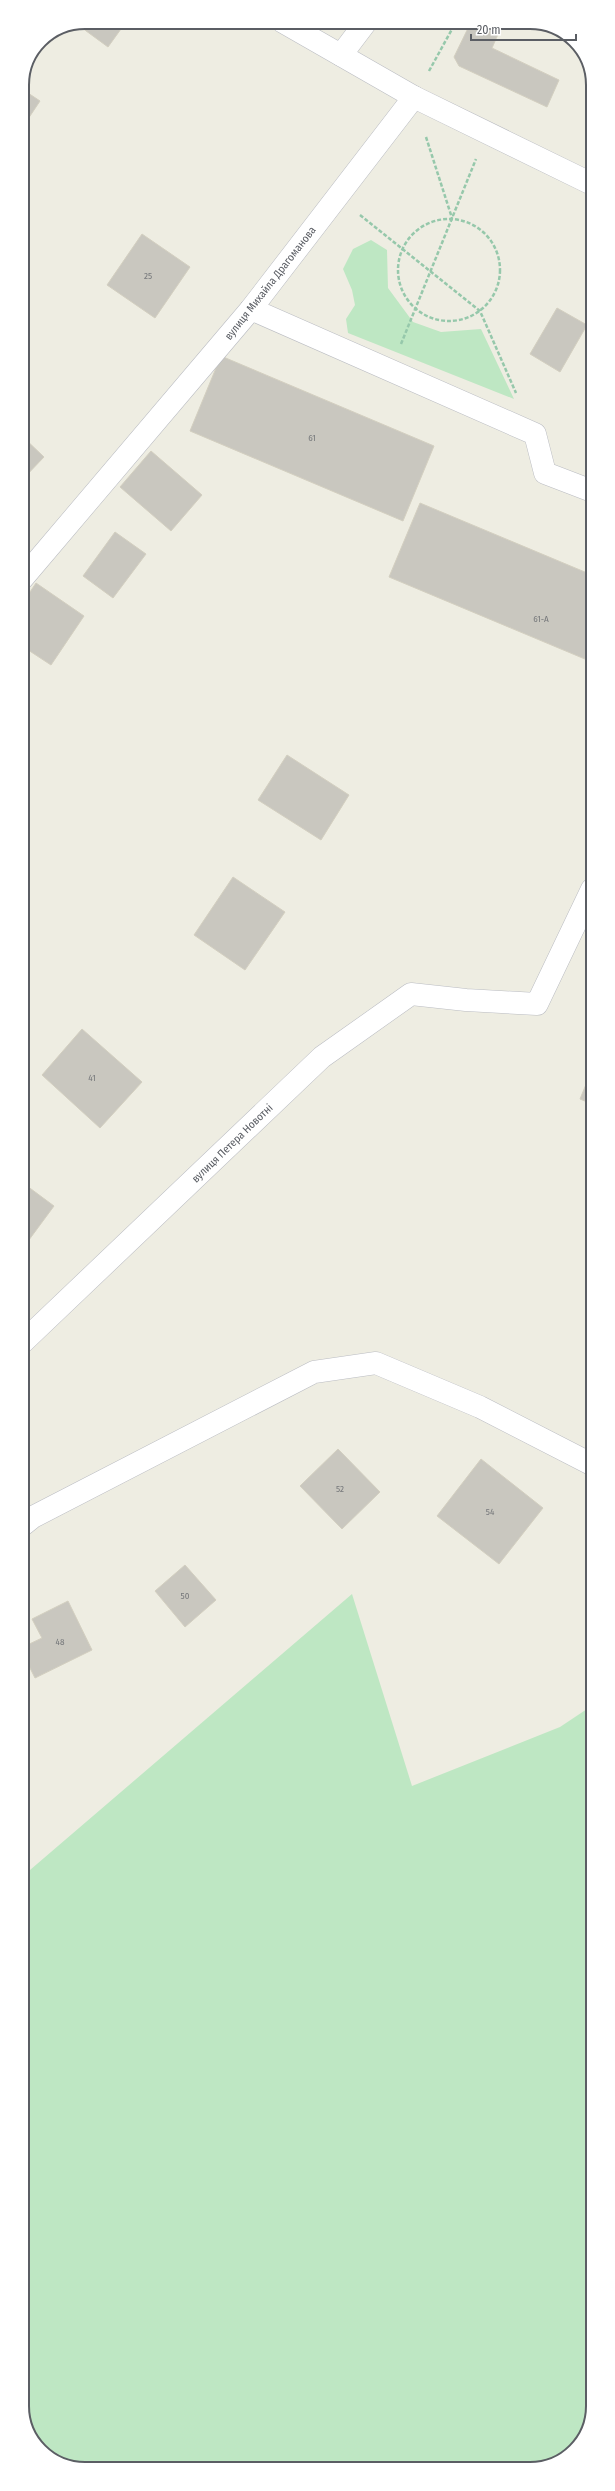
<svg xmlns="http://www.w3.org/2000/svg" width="615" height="2491" font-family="'Fira Sans Condensed',sans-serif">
  <rect width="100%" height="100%" fill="#eeede2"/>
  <g fill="#bee7c3">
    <path d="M371,240L387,250L388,288L413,322L441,332L481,329L514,399L348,333L346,319L355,305L352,290L343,269L353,249Z"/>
    <path d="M352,1594L412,1786L560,1727L593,1705V2407L578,2447L542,2468L80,2469L43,2453L23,2418V1876Z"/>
  </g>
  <g fill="#c9c7bf" stroke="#d3cfc0">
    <path d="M85,22H126L108,47L78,25Z"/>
    <path d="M471,22H478L499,32L492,48L559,80L547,107L459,66L454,57Z"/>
    <path d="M22,89L40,101L22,128Z"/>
    <path d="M142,234L190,267L155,318L107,285Z"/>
    <path d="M557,308L587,325L560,372L530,354Z"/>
    <path d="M221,356L434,446L403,521L190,431Z"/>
    <path d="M22,436L44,457L22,480Z"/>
    <path d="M151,451L202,495L171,531L120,487Z"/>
    <path d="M420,503L592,575V662L389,577Z"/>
    <path d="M115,532L146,554L113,598L83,576Z"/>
    <path d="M36,583L84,616L51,665L22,646V604Z"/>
    <path d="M287,755L349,795L321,840L258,800Z"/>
    <path d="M233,877L285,912L245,970L194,935Z"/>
    <path d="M82,1029L142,1082L100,1128L42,1075Z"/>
    <path d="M592,1070V1104L580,1099Z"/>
    <path d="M23,1183L54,1206L23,1248Z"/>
    <path d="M338,1449L380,1492L342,1529L300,1486Z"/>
    <path d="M481,1459L543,1508L499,1564L437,1516Z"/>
    <path d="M185,1565L216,1600L185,1627L155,1591Z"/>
    <path d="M68,1601L92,1650L35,1678L23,1654V1647L42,1638L32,1619Z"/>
  </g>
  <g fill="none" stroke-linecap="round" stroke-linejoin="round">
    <g stroke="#babcc2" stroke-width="23">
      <g id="minor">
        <path d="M341,55L366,22"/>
        <path d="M414,97L592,184"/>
        <path d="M251,309L535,434L545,473L592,491"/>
        <path d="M22,579L251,309L414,97L283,22"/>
        <path d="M23,1342L322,1057L411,994L466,1000L537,1004L592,889"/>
        <path d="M23,1525L33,1517L314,1372L376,1363L480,1407L593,1465"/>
      </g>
    </g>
    <g stroke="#96c8ab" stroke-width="2.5" stroke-dasharray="4 2" stroke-linecap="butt">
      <path d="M429,71L456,22"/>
      <path d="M426,137L452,218"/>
      <path d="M360,215L480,311L516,393"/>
      <circle cx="449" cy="270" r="51"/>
      <path d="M401,344L476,159"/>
    </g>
    <use href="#minor" stroke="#fff" stroke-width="22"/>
  </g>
  <g text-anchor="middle" stroke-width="3" stroke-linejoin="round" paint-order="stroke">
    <g font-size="9" fill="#76787b">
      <text x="148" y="279">25</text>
      <text x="312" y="441">61</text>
      <text x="541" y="622">61-А</text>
      <text x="92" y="1081">41</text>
      <text x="340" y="1492">52</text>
      <text x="490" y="1515">54</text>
      <text x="185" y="1599">50</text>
      <text x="60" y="1645">48</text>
    </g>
    <g font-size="11" fill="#5b5e64" stroke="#fff">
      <text transform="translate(270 283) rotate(-52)" y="4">вулиця Михайла Драгоманова</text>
      <text transform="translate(232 1143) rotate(-44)" y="4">вулиця Петера Новотні</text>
    </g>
  </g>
  <path d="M0 0H615V2491H0ZM85 29H530A56 56 0 0 1 586 85V2406A56 56 0 0 1 530 2462H85A56 56 0 0 1 29 2406V85A56 56 0 0 1 85 29Z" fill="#fff" fill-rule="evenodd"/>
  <path fill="none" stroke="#5b5e64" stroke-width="2" d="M85 29H530A56 56 0 0 1 586 85V2406A56 56 0 0 1 530 2462H85A56 56 0 0 1 29 2406V85A56 56 0 0 1 85 29Z"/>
  <path d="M471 34v6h105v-6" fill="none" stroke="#5b5e64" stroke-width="2"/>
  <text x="477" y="34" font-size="12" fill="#5b5e64" stroke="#ffffff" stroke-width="3" paint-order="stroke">20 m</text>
</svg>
